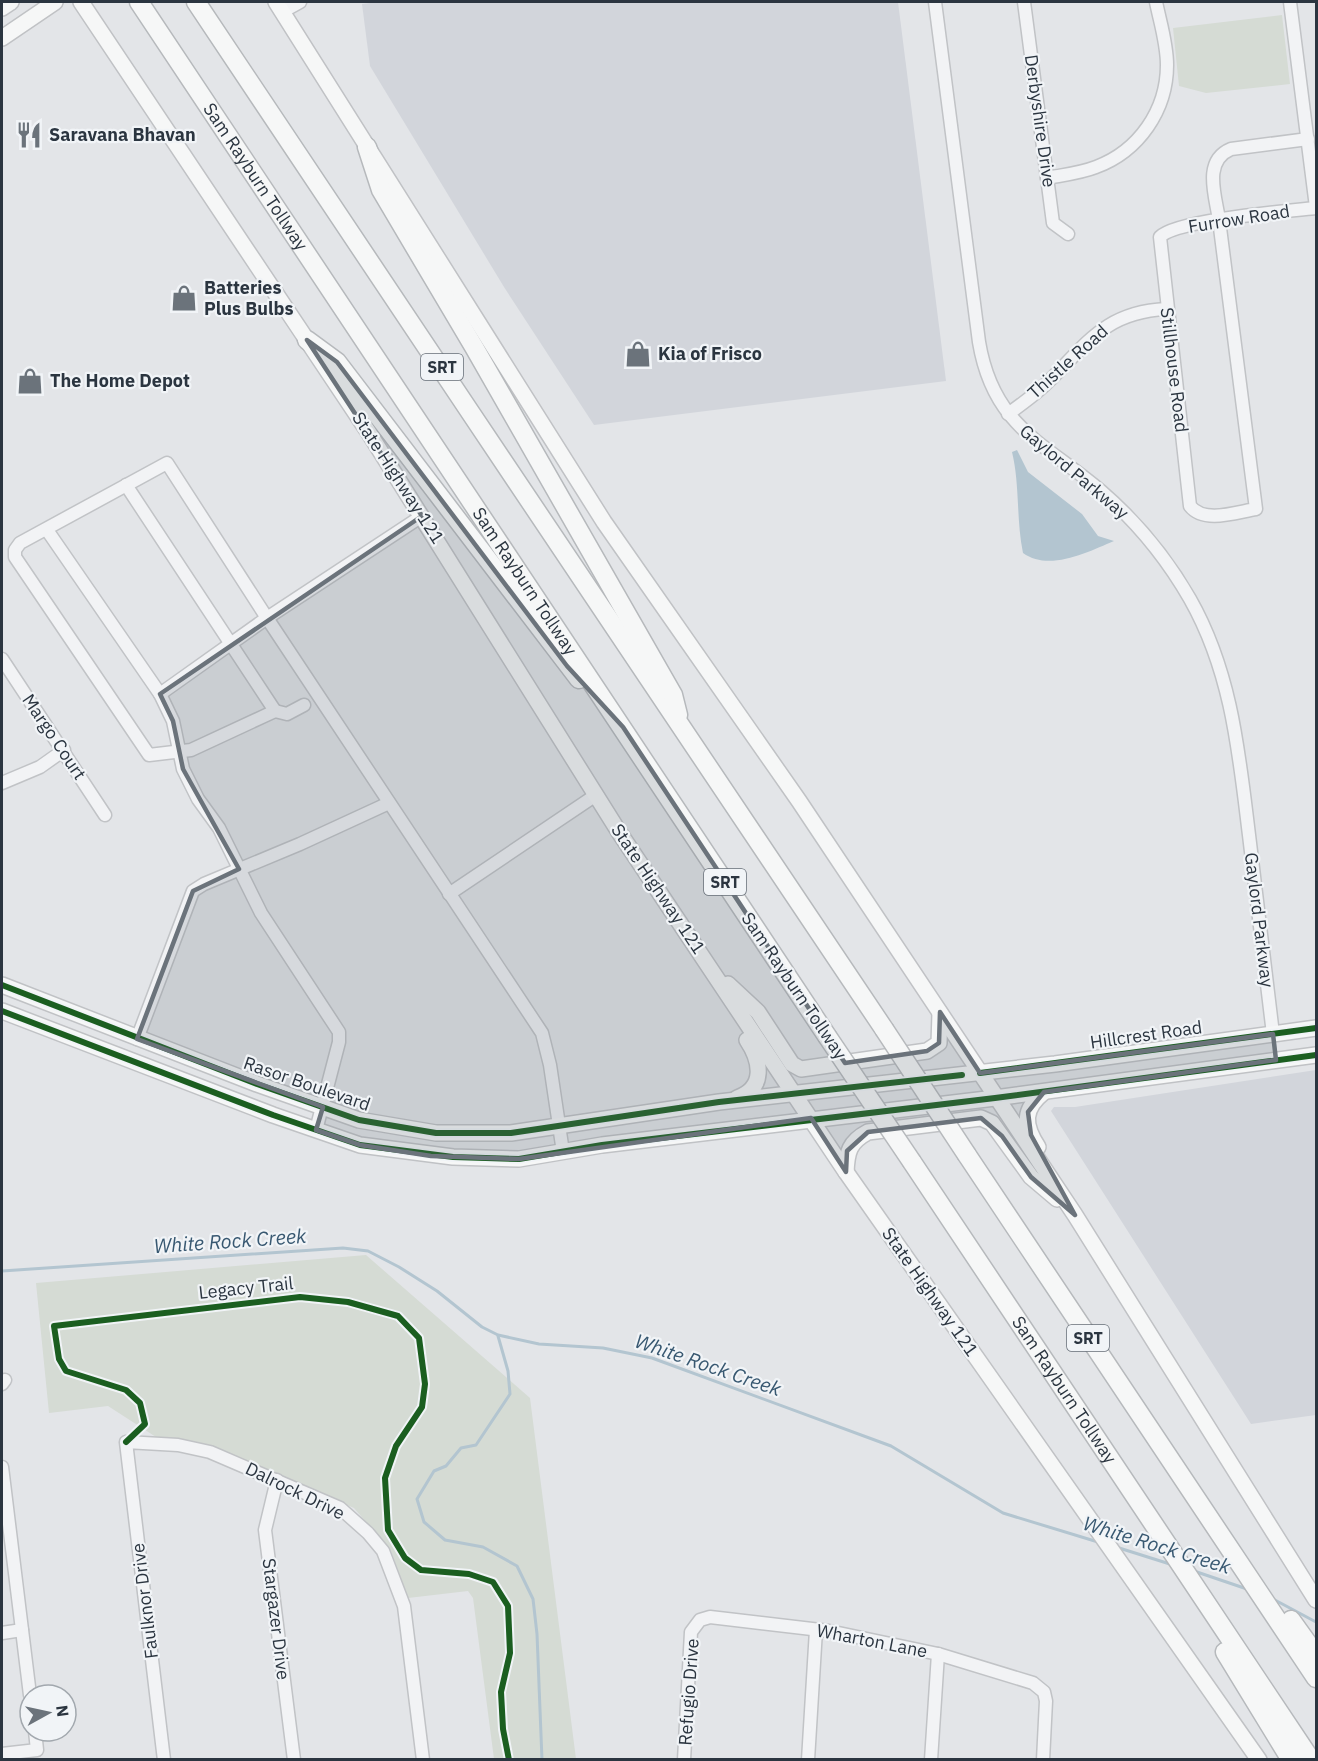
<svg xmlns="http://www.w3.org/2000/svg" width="1318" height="1761" font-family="'IBM Plex Sans',sans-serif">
  <rect width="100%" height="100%" fill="#e3e5e8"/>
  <g fill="#d2d5db">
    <path d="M378,2H898L946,381L594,425L504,287L370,66L362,4Z"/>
    <path d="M1316,1070V1415L1251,1424L1051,1111L1054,1107H1075Z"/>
  </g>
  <g fill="#d5dbd4">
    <path d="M1282,15L1290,84L1206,93L1179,86L1173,28Z"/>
    <path d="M366,1255L530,1398L576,1759H494L473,1598L468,1591L408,1598L391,1551L354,1508L199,1443L156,1437L108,1406L49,1413L36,1283Z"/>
  </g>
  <path fill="#b3c5d0" d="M1017,450L1028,472L1082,514L1098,536L1114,541C1088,552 1049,572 1023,553C1016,519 1020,485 1012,452Z"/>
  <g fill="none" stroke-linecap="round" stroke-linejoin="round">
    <g stroke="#b3c5d0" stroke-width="3">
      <path d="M2,1271L343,1248L368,1251L399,1267L437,1291L482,1327L498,1335L539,1344L603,1348L652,1358L891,1446L1003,1513L1098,1542"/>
      <path d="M498,1336L508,1371L510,1394L476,1445L461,1448L446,1466L434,1471L417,1499L424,1522L445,1540L483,1547L517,1566L533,1599L537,1634L542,1760"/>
      <path d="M1116,1547L1173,1565"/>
      <path d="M1194,1571L1247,1589"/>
      <path d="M1273,1599L1316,1622"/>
    </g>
    <g stroke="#c1c3c6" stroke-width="15">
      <g id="minor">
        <path d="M935,2L979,342C993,426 1043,442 1101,491C1137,522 1167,559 1190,599C1232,673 1239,754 1249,835C1257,901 1265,968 1273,1034"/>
        <path d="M1024,2L1053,223L1068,234"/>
        <path d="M1290,2L1316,207"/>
        <path d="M282,12L300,2"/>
        <path d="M1308,139L1231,149C1202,161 1216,197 1219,220L1256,509C1237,512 1204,524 1190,506L1160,237C1176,220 1288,211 1316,208"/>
        <path d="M1047,178C1063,175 1081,173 1096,167C1139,151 1167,110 1167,65C1167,43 1160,22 1156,2"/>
        <path d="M1008,414C1022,404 1036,394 1048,382C1087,344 1105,312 1166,309"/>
        <path d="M126,485L275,711"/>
        <path d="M422,516L267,618L542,1033L550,1065L563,1152"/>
        <path d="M47,530L160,694L267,618L167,463L20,543L15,550V557L149,755L191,750L275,711L287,714L304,705"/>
        <path d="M2,659L105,815"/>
        <path d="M160,694L173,721L183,769L198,799L219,828L261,913L339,1032V1042L316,1130"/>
        <path d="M2,783L40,767L64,750"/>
        <path d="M449,894L596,795"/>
        <path d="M137,1039L193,891L204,884L300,844L389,803"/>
        <path d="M2,1384L5,1380"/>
        <path d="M2,1467L30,1695"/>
        <path d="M277,1480L265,1530L294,1760"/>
        <path d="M2,1633L22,1630"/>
        <path d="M2,1754L37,1750L35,1731"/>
        <path d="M164,1760L126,1442L178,1445L210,1452L340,1508L368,1533L383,1551L404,1606L423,1760"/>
        <path d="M684,1760L691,1632L700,1620L710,1617L829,1631L938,1654L1033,1683L1044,1692L1046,1701L1043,1760"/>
        <path d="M808,1760L816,1630"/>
        <path d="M931,1760L938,1654"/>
      </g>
    </g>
    <g stroke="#c0c2c5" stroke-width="18">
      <g id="major">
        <path d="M81,2L369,433L619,832L846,1172L1259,1760"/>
        <path d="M276,2L604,522L799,801L1075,1215L1316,1600"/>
        <path d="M2,8L11,2"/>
        <path d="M2,38L55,2"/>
        <path d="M728,984L758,1012L792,1064L801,1069L927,1051L939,1043L940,1013"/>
        <path d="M2,985L257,1084L359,1120L436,1133H511L719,1102L1055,1064L1316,1028"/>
        <path d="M2,1011L273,1115L360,1145L453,1157L519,1159L602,1145L995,1098L1316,1055"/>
        <path d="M737,1098C766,1088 761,1061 747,1040"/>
        <path d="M1038,1147C1023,1124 1023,1109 1044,1092"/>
        <path d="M846,1172C847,1152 849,1142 868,1132L981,1118L992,1123L1031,1177L1057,1199"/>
      </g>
    </g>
    <g stroke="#b6b9bc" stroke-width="21">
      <g id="highway">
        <path id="s1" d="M139,2L827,1036"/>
        <path d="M196,2C426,344 652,688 884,1029"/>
        <path d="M367,147L381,190L474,347L673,695L678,715"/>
        <path d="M307,340L337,362L579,679"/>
        <path d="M967,1155L1316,1678"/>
        <path id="s2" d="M912,1162L1311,1760"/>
        <path d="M1291,1620L1316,1655"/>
        <path d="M1225,1652L1291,1760"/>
      </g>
    </g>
    <use href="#minor" stroke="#f2f3f5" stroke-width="12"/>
    <use href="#major" stroke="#f6f7f7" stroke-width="15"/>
    <use href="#highway" stroke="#f6f7f7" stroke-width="18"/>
    <g stroke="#b6b9bc" stroke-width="21" stroke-linecap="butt">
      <g id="highway-bridge">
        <path d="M884,1029L967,1155"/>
        <path d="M827,1036L912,1162"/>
      </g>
    </g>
    <use href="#highway-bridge" stroke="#f6f7f7" stroke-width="18"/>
    <g stroke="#f1f4f7" stroke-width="10">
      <g id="cycleway">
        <path d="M2,985L257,1084L359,1120L436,1133H511L719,1102L962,1075"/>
        <path d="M2,1011L273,1115L360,1145L453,1157L519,1159L602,1145L995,1098L1316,1055"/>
        <path d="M980,1073L1316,1028"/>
        <path d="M126,1442L145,1424L140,1403L126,1390L66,1371L59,1359L54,1326L300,1297L348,1302L398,1316L419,1338L425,1384L422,1407L396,1446L385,1478L388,1530L405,1558L421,1570L469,1574L493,1582L508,1606L510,1653L501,1692L503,1729L509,1760"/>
      </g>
    </g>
    <use href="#cycleway" stroke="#1b5e20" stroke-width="6"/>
  </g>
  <path fill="#6b737b" fill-opacity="0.2" stroke="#6b737b" stroke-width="4.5" stroke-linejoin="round" d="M307,340L337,362L567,666L623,727L845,1063L927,1051L939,1043L940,1012L980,1073L1273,1034L1276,1060L1044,1092L1028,1112L1031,1135L1075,1215L1031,1177L1002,1136L981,1118L868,1132L847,1151L846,1172L811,1118L519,1159L431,1156L360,1145L316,1130L323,1107L137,1039L193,891L239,869L183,769L173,721L160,694L422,516Z"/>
  <defs>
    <g id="restaurant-bare" transform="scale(2.07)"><path d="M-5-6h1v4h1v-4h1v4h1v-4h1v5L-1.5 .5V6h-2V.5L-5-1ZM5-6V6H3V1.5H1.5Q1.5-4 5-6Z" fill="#6b737b" stroke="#f1f4f7" stroke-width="2.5" paint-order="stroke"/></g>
    <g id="shop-bare" transform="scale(2.07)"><path d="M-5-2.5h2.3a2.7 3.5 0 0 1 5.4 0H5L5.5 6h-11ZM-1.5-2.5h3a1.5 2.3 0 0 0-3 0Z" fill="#6b737b" stroke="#f1f4f7" stroke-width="2.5" paint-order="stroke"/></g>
  </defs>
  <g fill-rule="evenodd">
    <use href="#restaurant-bare" x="29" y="135"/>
    <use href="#shop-bare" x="184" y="298"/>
    <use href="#shop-bare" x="638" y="354"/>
    <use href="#shop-bare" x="30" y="381"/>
  </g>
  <g text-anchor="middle" stroke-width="4.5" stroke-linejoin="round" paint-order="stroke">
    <g fill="#f1f4f7" stroke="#666e77" stroke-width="1.5">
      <rect x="421" y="354" width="42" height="26" rx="4.5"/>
      <rect x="704" y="869" width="42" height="26" rx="4.5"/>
      <rect x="1067" y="1325" width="42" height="26" rx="4.5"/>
    </g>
    <g font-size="16" font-weight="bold" fill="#2b3540">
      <text x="442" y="373">SRT</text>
      <text x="725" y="888">SRT</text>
      <text x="1088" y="1344">SRT</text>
    </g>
    <g font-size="18" fill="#2b3540" stroke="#f1f4f7">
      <text transform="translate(1040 121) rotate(82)" y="6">Derbyshire Drive</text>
      <text dy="6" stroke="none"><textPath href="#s1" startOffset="210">Sam Rayburn Tollway</textPath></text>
      <text transform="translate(1239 219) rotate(-9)" y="6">Furrow Road</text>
      <text transform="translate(1068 362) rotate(-42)" y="6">Thistle Road</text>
      <text transform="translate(1174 370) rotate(83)" y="6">Stillhouse Road</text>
      <text transform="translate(1074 472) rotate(40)" y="6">Gaylord Parkway</text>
      <text transform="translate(398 478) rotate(57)" y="6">State Highway 121</text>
      <text dy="6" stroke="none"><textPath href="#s1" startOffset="696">Sam Rayburn Tollway</textPath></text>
      <text transform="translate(54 737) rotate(56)" y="6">Margo Court</text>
      <text transform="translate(658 889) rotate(56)" y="6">State Highway 121</text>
      <text transform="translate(1259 920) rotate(83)" y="6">Gaylord Parkway</text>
      <text transform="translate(794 986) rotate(56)" y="6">Sam Rayburn Tollway</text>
      <text transform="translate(1146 1035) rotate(-8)" y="6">Hillcrest Road</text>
      <text transform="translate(307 1084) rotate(19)" y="6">Rasor Boulevard</text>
      <text transform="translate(246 1288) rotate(-6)" y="6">Legacy Trail</text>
      <text transform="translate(930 1292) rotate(55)" y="6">State Highway 121</text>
      <text dy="6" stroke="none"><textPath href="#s2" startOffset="274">Sam Rayburn Tollway</textPath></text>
      <text transform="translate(295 1491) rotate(26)" y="6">Dalrock Drive</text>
      <text transform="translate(145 1601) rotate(-97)" y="6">Faulknor Drive</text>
      <text transform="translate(276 1619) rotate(83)" y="6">Stargazer Drive</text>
      <text transform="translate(872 1641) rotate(11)" y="6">Wharton Lane</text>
      <text transform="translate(689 1692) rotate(-86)" y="6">Refugio Drive</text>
    </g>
    <g font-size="18" font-weight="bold" fill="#2b3540" stroke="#f1f4f7" text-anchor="start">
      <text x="49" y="141">Saravana Bhavan</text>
      <text x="204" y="294">Batteries<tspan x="204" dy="21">Plus Bulbs</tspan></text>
      <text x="658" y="360">Kia of Frisco</text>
      <text x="50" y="387">The Home Depot</text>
    </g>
    <g font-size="20" font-style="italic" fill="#385871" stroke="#f1f4f7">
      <text transform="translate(230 1241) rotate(-4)" y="7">White Rock Creek</text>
      <text transform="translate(708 1365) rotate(19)" y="7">White Rock Creek</text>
      <text transform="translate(1157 1545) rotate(17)" y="7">White Rock Creek</text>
    </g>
  </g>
  <rect width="1318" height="1761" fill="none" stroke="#2b3540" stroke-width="6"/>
  <g transform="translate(48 1713) rotate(82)"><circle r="28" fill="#f1f4f7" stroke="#a2a8ae" stroke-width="1.5"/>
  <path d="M0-4.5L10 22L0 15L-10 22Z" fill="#6b737b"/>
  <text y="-9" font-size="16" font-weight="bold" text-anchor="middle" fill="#2b3540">N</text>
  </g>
</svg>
